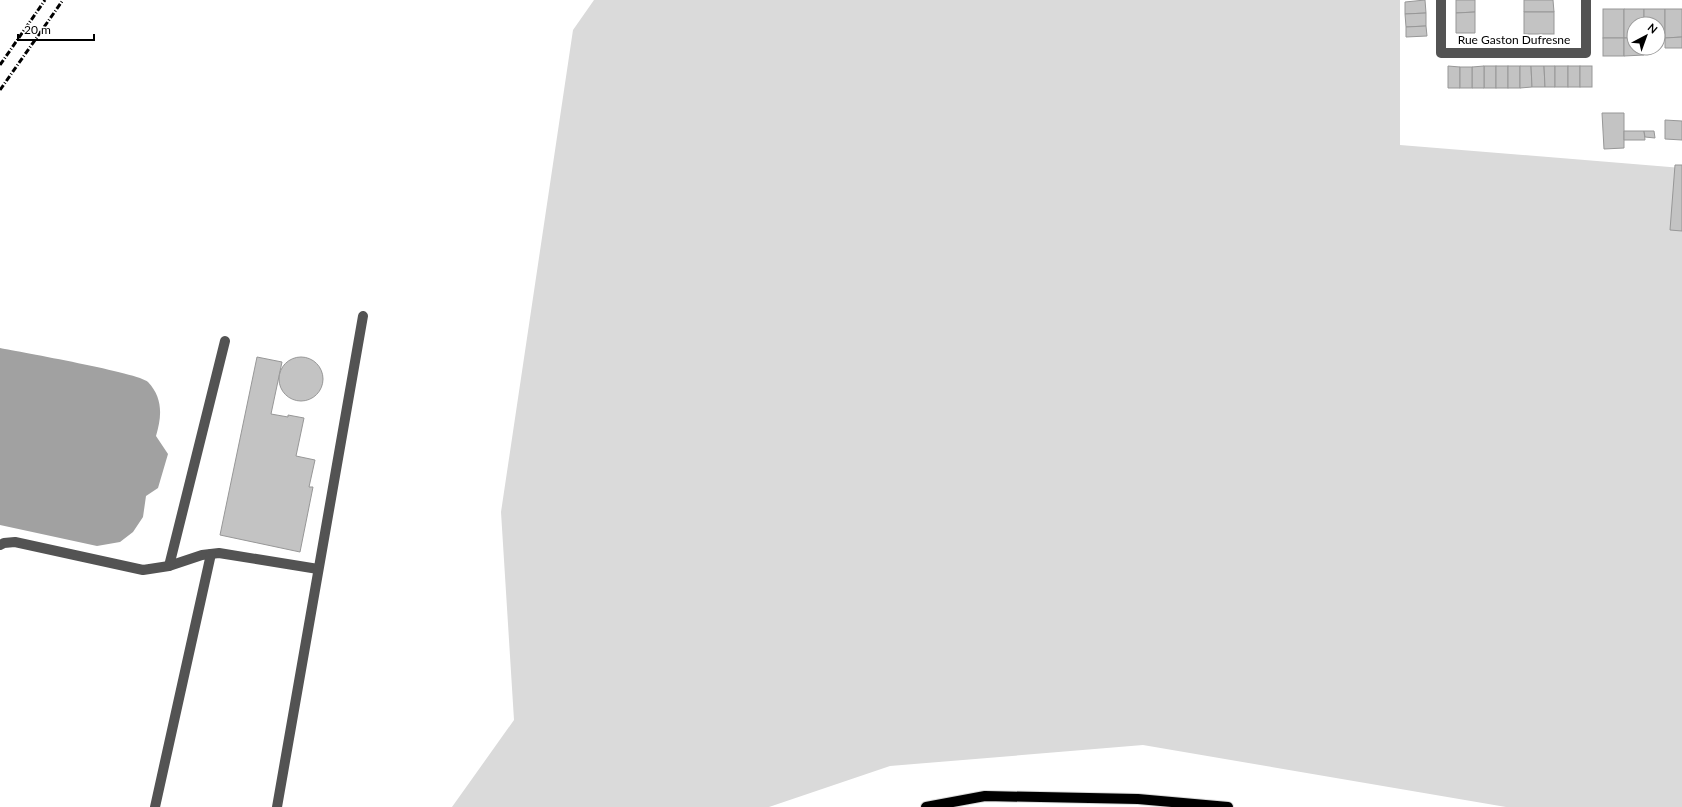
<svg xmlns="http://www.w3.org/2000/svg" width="1682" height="807" font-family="Lato,sans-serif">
  <rect width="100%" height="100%" fill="#fff"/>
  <path fill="#dadada" d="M594,0H1400V145L1682,168V807H1506L1143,745L890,766L769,807H452L514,720L501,512L573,30Z"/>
  <path fill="#a1a1a1" d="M0,348C20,352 140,373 148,382C163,398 162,416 156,436L168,454L158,488L146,496L143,517L133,532L120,542L97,546L0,525Z"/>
  <g fill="#c3c3c3" stroke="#979797">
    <path d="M1425,0L1426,13L1405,14V2Z"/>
    <path d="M1456,0H1475V12L1456,13Z"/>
    <path d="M1524,0H1553L1554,12H1524Z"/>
    <rect x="1603" y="9" width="21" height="29"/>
    <path d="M1624,9H1644V24H1634V38H1624Z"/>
    <path d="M1644,9H1665V38H1658V24H1644Z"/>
    <path d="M1665,9H1682V37L1665,38Z"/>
    <path d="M1475,12V33H1456V13Z"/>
    <rect x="1524" y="12" width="30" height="22"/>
    <path d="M1426,13V26L1406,27L1405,14Z"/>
    <path d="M1426,26L1427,36L1406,37V27Z"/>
    <path d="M1682,37V48H1665V38Z"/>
    <rect x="1603" y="38" width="21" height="18"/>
    <path d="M1624,38H1634V48H1644V55L1624,56Z"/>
    <path d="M1448,66L1460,67V88H1448Z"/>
    <rect x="1484" y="66" width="12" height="22"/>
    <path d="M1484,66V88H1472V67Z"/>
    <rect x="1496" y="66" width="12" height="22"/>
    <rect x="1508" y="66" width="12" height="22"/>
    <path d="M1520,66H1531L1532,87L1520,88Z"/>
    <path d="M1531,66H1544L1545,87H1532Z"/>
    <path d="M1544,66H1555V87H1545Z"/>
    <rect x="1555" y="66" width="13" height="21"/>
    <rect x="1568" y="66" width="12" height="21"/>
    <rect x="1580" y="66" width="12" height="21"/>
    <rect x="1460" y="67" width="12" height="21"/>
    <path d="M1602,113H1624V148L1604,149Z"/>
    <path d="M1665,120L1682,121V140L1665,139Z"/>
    <path d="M1624,131H1644L1645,140H1624Z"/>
    <path d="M1644,131H1654L1655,138L1645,137Z"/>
    <path d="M1675,165H1682V231L1670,230Z"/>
    <path d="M257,357L282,362L271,414L288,417V415L304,418L296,456L315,460L309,487H313L300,552L220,535Z"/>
    <circle cx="301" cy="379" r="22"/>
  </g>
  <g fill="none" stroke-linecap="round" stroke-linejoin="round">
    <g stroke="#dbdbdb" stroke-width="12">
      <path id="major" d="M926,807L985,796L1138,799L1228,807"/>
    </g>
    <g stroke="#535353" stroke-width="10">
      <path d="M1441,0V53H1586V0"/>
      <path d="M0,545L4,543L15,542L143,570L169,566L202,555L219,553L318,569"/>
      <path d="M169,566L225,341"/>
      <path d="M155,807L211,554"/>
      <path d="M277,807L363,316"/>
    </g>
    <use href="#major" stroke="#000" stroke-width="10"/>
    <g stroke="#000" stroke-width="3" stroke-dasharray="6 2 1 2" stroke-linecap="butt">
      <path d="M0,65L45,0"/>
      <path d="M0,90L63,0"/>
    </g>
  </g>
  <g text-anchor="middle" stroke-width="3.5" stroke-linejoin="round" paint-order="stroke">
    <g font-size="12" fill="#000" stroke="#fff">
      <text x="1514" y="44">Rue Gaston Dufresne</text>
    </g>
  </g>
  <g transform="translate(1646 36) rotate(41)"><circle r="19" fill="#ffffff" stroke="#999999"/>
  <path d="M0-3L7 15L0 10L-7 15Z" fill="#000000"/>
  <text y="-6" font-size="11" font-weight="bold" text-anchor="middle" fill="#000000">N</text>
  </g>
  <path d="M18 34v6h76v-6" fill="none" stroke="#000000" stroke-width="2"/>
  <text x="24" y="34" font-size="12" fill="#000000" stroke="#ffffff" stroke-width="3" paint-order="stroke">20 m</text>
</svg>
